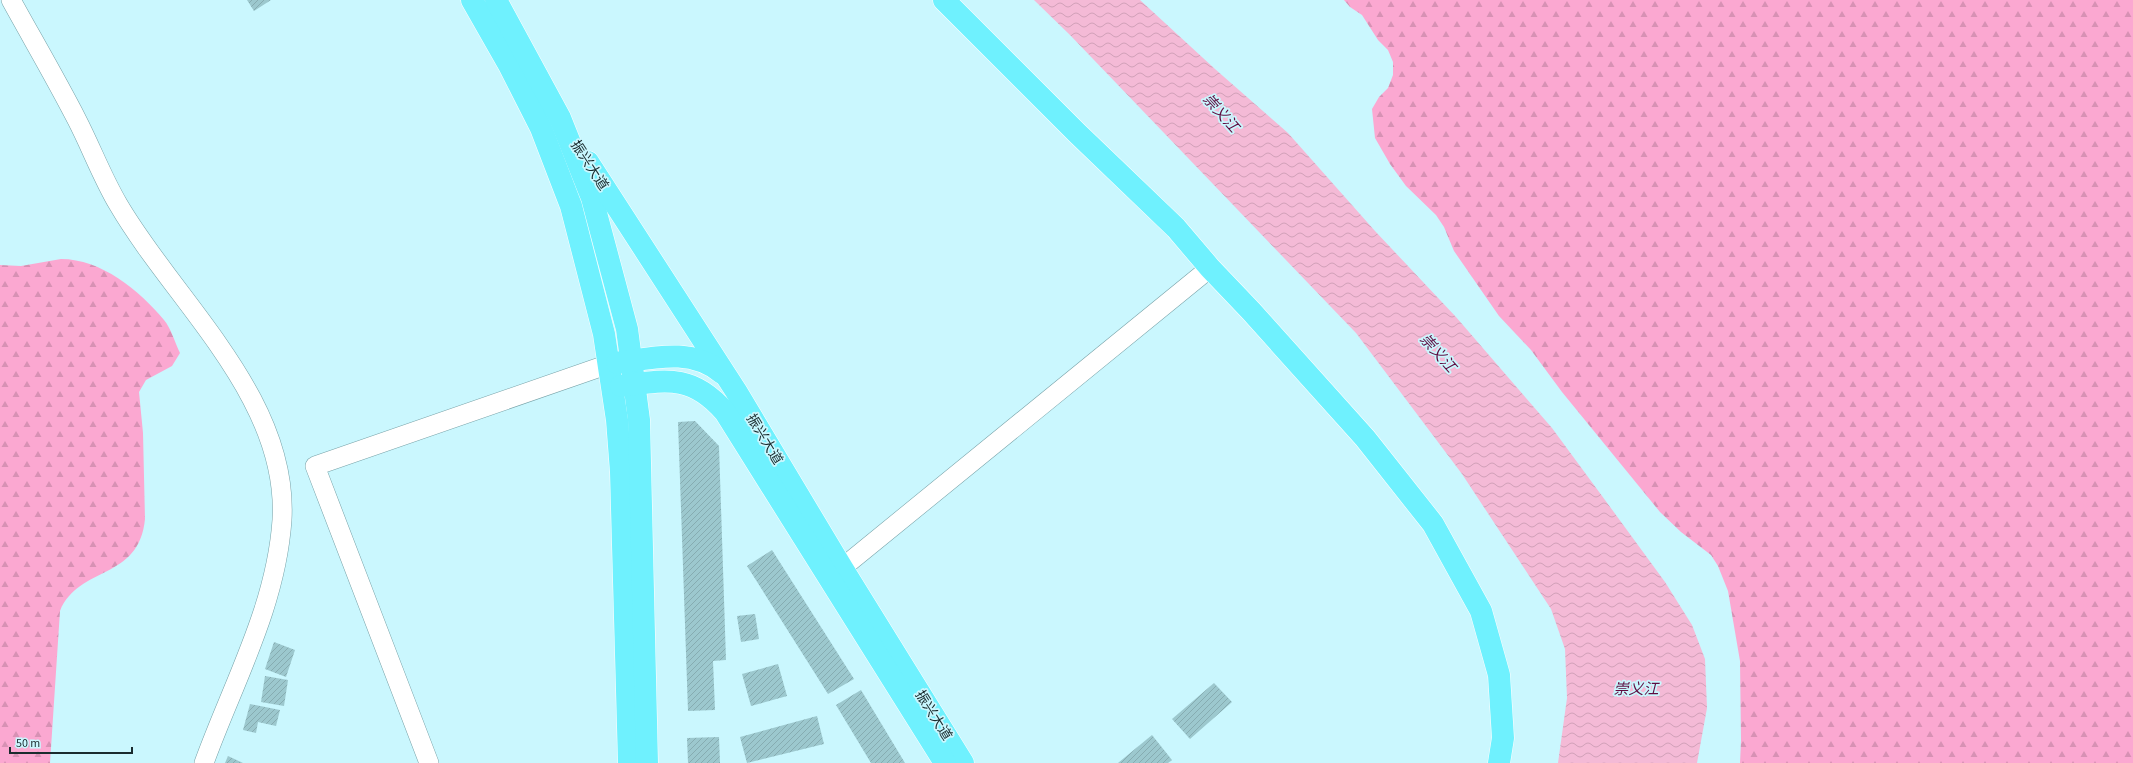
<svg xmlns="http://www.w3.org/2000/svg" width="2133" height="763" font-family="'Source Sans 3','Noto Sans SC',sans-serif">
  <defs>
    <pattern id="forest-firs" width="22" height="20" patternUnits="userSpaceOnUse"><rect width="22" height="20" fill="#fba8d1"/><path d="M5 1l3.5 6h-7zM16 11l3.5 6h-7z" fill="#d791b4"/></pattern>
    <pattern id="water-waves" width="16" height="10" patternUnits="userSpaceOnUse"><rect width="16" height="10" fill="#f4bad6"/><path d="M0 5q4-4 8 0t8 0" fill="none" stroke="#d1a0b8"/></pattern>
    <pattern id="building-hatch" width="6" height="6" patternUnits="userSpaceOnUse"><rect width="6" height="6" fill="#9cc8ce"/><path d="M-1 1l2-2M0 6l6-6M5 7l2-2" fill="none" stroke="#86acb1"/></pattern>
  </defs>
  <rect width="100%" height="100%" fill="#caf7fe"/>
  <g fill="url(#forest-firs)">
    <path d="M1344,0H2133V763H1740L1741,741L1740,661L1728,591L1718,566L1711,555L1681,532L1660,512L1562,392L1531,350L1499,316L1454,251L1444,227L1436,215L1406,186L1390,164L1375,138L1372,109L1379,97L1388,88L1393,75V62L1388,50L1378,40L1362,15L1350,7Z"/>
    <path d="M61,259C101,259 139,290 164,320C171,328 175,343 180,353L172,366L146,380L139,392L143,433L145,519C139,581 79,565 60,611L50,763H0V265L21,266Z"/>
  </g>
  <path fill="url(#water-waves)" d="M1034,0H1140L1215,69L1288,133L1375,231L1456,317L1552,428L1605,500L1665,582L1692,625L1705,659L1707,708L1697,763H1558L1567,698L1565,649L1551,609L1462,474L1356,333L1070,35Z"/>
  <g fill="url(#building-hatch)">
    <path d="M247,0H271L254,11Z"/>
    <path d="M695,421L719,446L726,660L713,661L715,710L688,711L678,422Z"/>
    <path d="M772,550L854,679L828,694L747,566Z"/>
    <path d="M755,614L759,639L741,642L737,616Z"/>
    <path d="M274,642L295,650L286,677L265,669Z"/>
    <path d="M778,664L787,696L751,706L742,674Z"/>
    <path d="M265,676L288,680L284,706L261,702Z"/>
    <path d="M1214,683L1232,702L1190,739L1172,719Z"/>
    <path d="M861,690L905,763H871L836,705Z"/>
    <path d="M250,704L280,710L276,726L258,722L256,733L243,730Z"/>
    <path d="M817,716L824,744L747,763L740,737Z"/>
    <path d="M1152,735L1172,760L1168,763H1118Z"/>
    <path d="M719,737L720,763H688L687,738Z"/>
    <path d="M228,756L243,763H225Z"/>
  </g>
  <g fill="none" stroke-linecap="round" stroke-linejoin="round">
    <g stroke="#76a1a7" stroke-width="20">
      <g id="minor">
        <path d="M11,0C33,40 56,79 77,120C91,147 102,177 118,204C175,302 289,398 282,520C276,607 233,683 204,763"/>
        <path d="M829,576L842,568L1210,268"/>
        <path d="M429,763L315,466L609,364"/>
      </g>
    </g>
    <g stroke="#fff" stroke-width="23">
      <g id="major">
        <path d="M472,0L509,65L541,128L571,206L604,334L617,420L621,472L629,763"/>
        <path d="M496,0L560,118L592,198L627,329L639,420L647,763"/>
        <path d="M944,0L1077,133L1176,228L1210,268L1251,311L1365,438L1433,524L1481,611L1499,675L1503,738L1499,763"/>
        <path d="M588,162L736,391L842,568L963,763"/>
        <path d="M617,363C653,358 691,347 722,373"/>
        <path d="M621,386C667,380 692,374 725,412L945,763"/>
      </g>
    </g>
    <use href="#minor" stroke="#fff" stroke-width="19"/>
    <use href="#major" stroke="#6ff1fe" stroke-width="22"/>
  </g>
  <g text-anchor="middle" stroke-width="3.5" stroke-linejoin="round" paint-order="stroke">
    <g font-size="14" fill="#1a2b2e" stroke="#caf7fe">
      <text transform="translate(590 165) rotate(57)" y="5">振兴大道</text>
      <text transform="translate(765 439) rotate(59)" y="5">振兴大道</text>
      <text transform="translate(934 715) rotate(58)" y="5">振兴大道</text>
    </g>
    <g font-size="15" font-style="italic" fill="#600c40" stroke="#caf7fe">
      <text transform="translate(1221 113) rotate(48)" y="5">崇义江</text>
      <text transform="translate(1438 353) rotate(48)" y="5">崇义江</text>
      <text x="1636" y="694">崇义江</text>
    </g>
  </g>
  <path d="M10 747v6h122v-6" fill="none" stroke="#1a2b2e" stroke-width="2"/>
  <text x="16" y="747" font-size="12" fill="#1a2b2e" stroke="#caf7fe" stroke-width="3" paint-order="stroke">50 m</text>
</svg>
